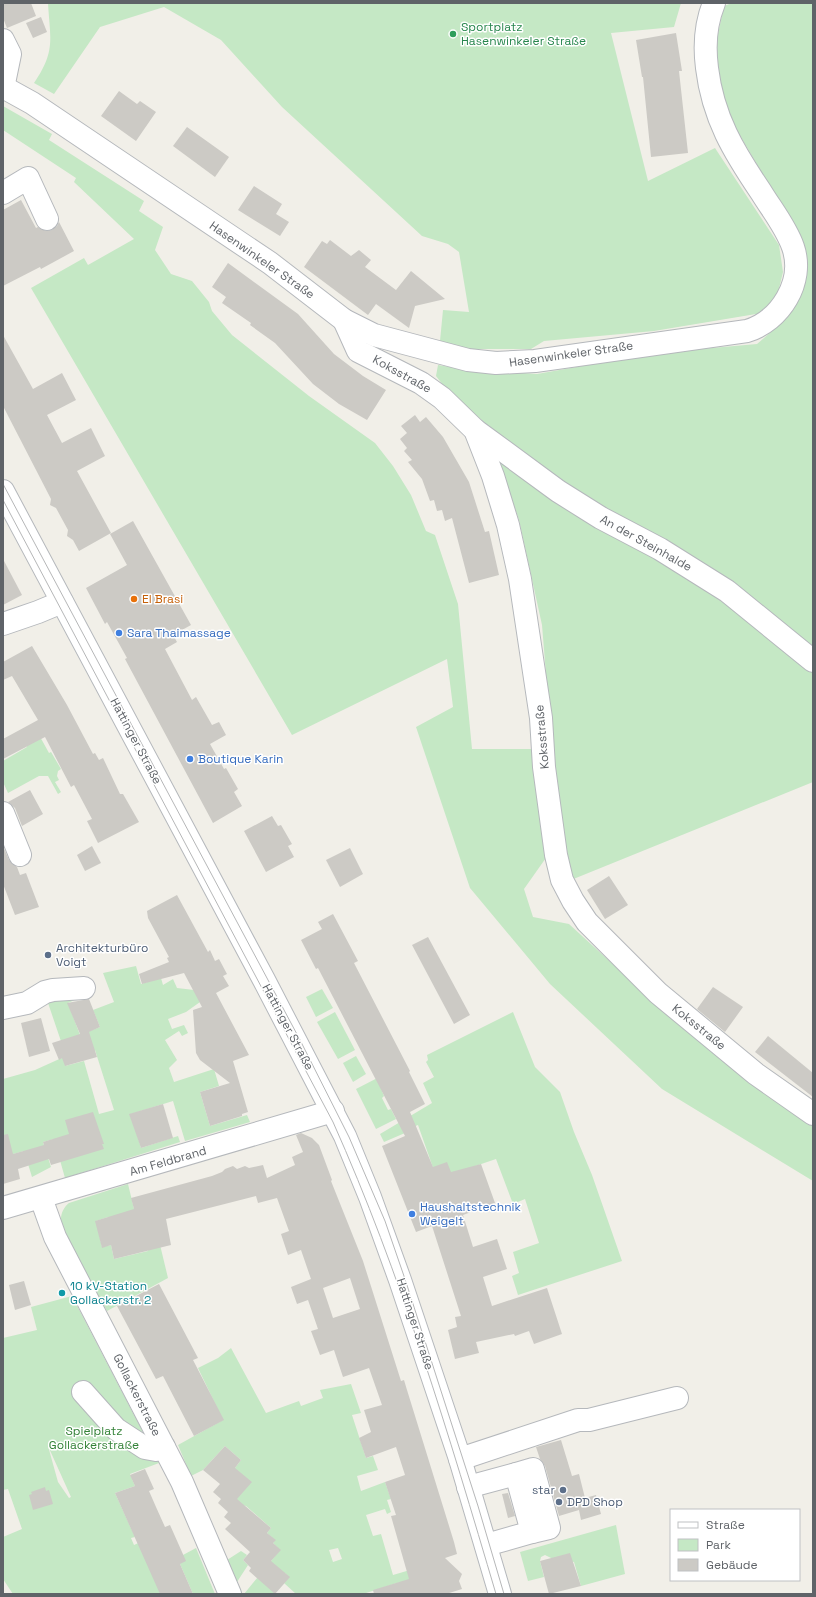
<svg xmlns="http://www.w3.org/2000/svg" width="816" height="1597" font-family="'Space Grotesk',sans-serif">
  <rect width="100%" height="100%" fill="#f1efe8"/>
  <g fill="#c5e8c5" fill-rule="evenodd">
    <path d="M48,3H681L674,27L611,33L648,181L715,148L779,245L783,272L777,297L762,313L654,331L544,341L531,349H469L440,341L443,310L469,312L459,252L448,244L422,236L282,107L221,40L164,7L100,27L54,94L34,83C56,51 50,39 48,3Z"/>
    <path d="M732,3H813V782L571,880L556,797L542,625L519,520L486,424L446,389L436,376L438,365L462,369L537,374L655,353L757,344L788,317L799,298L807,270L799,236L729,117L718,74L716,43L724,6Z"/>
    <path d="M3,106L52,134L49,140L144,201L139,211L163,227L155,250L171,274L192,281L209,302L212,311L232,335L309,396L375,443L393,466L411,495L426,531L435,535L458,604L472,749H536L548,855L524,889L533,917L569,924L686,1031L809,1124L813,1121V1181L662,1089L550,984L470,888L416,727L453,707L447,659L292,735L31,288L84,258L88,265L134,239L74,182L76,178L3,130Z"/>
    <path d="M33,724L49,753L51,752L61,769L58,771L57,776L59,780L55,782L61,792L58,794L48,776H39L8,793L3,782V761L27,747L19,732Z"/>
    <path d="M136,966L141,984L161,978L163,985L173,979L177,988L194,990L200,1002L186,1012L168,1019L172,1029L184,1025L188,1033L182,1036L179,1031L165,1040L177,1060L169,1068L174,1082L214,1069L219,1086L200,1092L210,1126L247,1115L250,1122L185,1141L173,1101L131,1114L141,1148L178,1136L180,1142L65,1178L54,1139L43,1142L51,1167L32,1177L24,1151L3,1157V1079L35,1070L66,1056L47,1000L79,998L68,1003L80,1035L100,1027L93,1010L114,1002L103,973ZM95,1050L114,1110L99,1114L84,1061L65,1066Z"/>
    <path d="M322,989L333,1008L316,1017L306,997Z"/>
    <path d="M335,1012L355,1050L338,1059L317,1022Z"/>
    <path d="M513,1012L535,1067L560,1092L574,1132L592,1175L622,1261L518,1295L512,1276L519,1273L513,1252L539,1243L525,1199L513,1204L496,1159L437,1179L418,1125L405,1130V1133L384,1142L380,1134L432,1103L423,1083L434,1077L426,1062L428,1060L427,1055Z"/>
    <path d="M356,1056L366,1074L353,1082L343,1063Z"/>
    <path d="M389,1072L380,1086L384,1096L382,1098L388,1110L391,1109L396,1119L376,1129L356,1089Z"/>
    <path d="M128,1184L135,1213L109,1223L108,1217L96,1221L102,1247L111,1245L114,1259L148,1251L155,1224L168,1278L107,1311C95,1289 61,1242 61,1219C61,1213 64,1207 69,1203Z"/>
    <path d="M72,1296L159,1463L130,1474L135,1486L115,1493L135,1537L131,1538L134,1545L156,1535L160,1594H13L3,1579V1537L22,1529L8,1489L3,1490V1338L37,1330L31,1307ZM48,1446L71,1497L69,1498L58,1482Z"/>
    <path d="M231,1348L266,1413L299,1401L301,1406L323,1398L320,1390L351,1384L361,1413L352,1415L366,1458L373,1456L378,1470L357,1476L361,1491L385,1482L391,1499L387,1500L391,1512L387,1514L385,1509L366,1515L373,1536L381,1534L393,1575L410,1570L414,1581L397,1583L363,1594H296L284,1583L289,1577L285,1573L274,1586L278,1589L274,1594H244L280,1550L273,1543L275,1540L267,1533L271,1528L246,1506L235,1504V1468L241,1460L225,1446L203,1470L191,1476L178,1445L223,1420L198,1368L218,1358ZM338,1548L342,1559L333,1562L329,1550Z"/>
    <path d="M616,1525L625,1574L581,1586L574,1562L551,1558L545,1555L541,1557L540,1561L544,1577L528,1581L520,1552Z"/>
    <path d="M196,1548L215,1594H193L180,1564L183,1555Z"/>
    <path d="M241,1551L247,1555L243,1560L248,1565L237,1582L227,1560Z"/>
  </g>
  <g fill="#cccac5" fill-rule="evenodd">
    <path d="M3,3H31L36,16L7,28L3,18Z"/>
    <path d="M41,17L47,32L33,38L26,23Z"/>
    <path d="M676,33L682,71H679L688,153L651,157L643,77H642L636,40Z"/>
    <path d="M119,91L137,104L140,101L156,112L136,141L101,116Z"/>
    <path d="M187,127L229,157L215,177L173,146Z"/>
    <path d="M254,186L282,204L276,214L289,222L280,236L238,210Z"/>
    <path d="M21,200L36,228L38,227L46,231L52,230L57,226L59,222L74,251L41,269L40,267L3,286V210Z"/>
    <path d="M330,240L351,256L359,250L371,260L365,267L396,290L411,271L445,299L415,306L409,328L376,304L368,315L304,267L322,241L327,244Z"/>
    <path d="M228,263L298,314L334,354L363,376L386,390L367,420L339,404L313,384L275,343L250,325L251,323L222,303L226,297L212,287Z"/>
    <path d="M3,335L33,389L62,373L76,400L47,415L62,443L91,428L105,456L77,471L111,533L79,551L73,540L67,536L68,530L56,508L50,505L51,499L3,406Z"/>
    <path d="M415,415L420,422L426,417L443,437L469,482L485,532L489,531L499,575L469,583L452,518L445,521L442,510L437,511L434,500L430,501L422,479L408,462L412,460L404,451L407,448L400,439L407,433L401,426Z"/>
    <path d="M133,521L191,625L173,635L177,642L165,649L192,700L196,697L212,725L219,722L226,735L210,744L224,769L226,768L238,789L234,792L242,806L213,823L125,659L127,658L107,622L105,624L86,588L127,565L110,534Z"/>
    <path d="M3,559L22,595L3,605Z"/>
    <path d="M32,646L67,705L93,754L95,753L99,760L103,758L120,794H123L139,822L98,843L87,821L92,819L74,785L71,787L45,737L3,759V739L38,720L12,676L3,680V662Z"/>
    <path d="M30,790L43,814L22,826L15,808L8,802Z"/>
    <path d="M272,816L278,826L281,825L292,844L288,846L294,857L266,872L244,831Z"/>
    <path d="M3,846L9,860L17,867L20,875L26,873L39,907L15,915L3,884Z"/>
    <path d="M92,846L101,863L85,871L77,855Z"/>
    <path d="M350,848L363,874L340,887L326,860Z"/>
    <path d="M609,876L628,905L605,919L587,890Z"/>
    <path d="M177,895L208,952L210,950L215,961L219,959L227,974L223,976L229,986L216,993L249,1055L233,1061L248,1112L242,1114V1116L210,1126L200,1092L230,1083L200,1060L196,1053L193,1010L202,1007L184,973L142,984L139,974L169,962L167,958L169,957L148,918L147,911Z"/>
    <path d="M333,914L358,961L354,963L410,1071L409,1072L425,1104L410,1112L433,1167L447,1162L451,1172L481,1164L495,1203L463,1215L473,1247L497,1239L507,1269L483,1277L492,1306L547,1288L562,1334L534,1344L529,1331L515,1336L514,1334L476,1342L479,1353L455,1359L448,1330L457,1327L455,1317L461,1316L432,1226L416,1232L382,1146L405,1136L318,968L316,969L301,940L322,929L318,922Z"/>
    <path d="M428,937L470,1015L454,1024L412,945Z"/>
    <path d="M713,987L743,1007L725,1032L697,1009Z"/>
    <path d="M89,999L100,1027L89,1032L97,1057L65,1066L62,1058L59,1060L52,1043L80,1034L67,1003Z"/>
    <path d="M41,1018L50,1051L29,1057L21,1023Z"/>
    <path d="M768,1036L813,1073V1097L755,1052Z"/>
    <path d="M163,1104L173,1138L141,1148L129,1114Z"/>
    <path d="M93,1112L104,1144H102L104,1149L51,1165L49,1159L18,1169L20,1179L3,1184V1135L8,1134L13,1154L44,1145L43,1142L69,1134L65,1120Z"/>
    <path d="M301,1133L312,1138L319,1145L332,1180L331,1181L363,1261L401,1381L404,1380L407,1390L454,1542L457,1554L445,1558L462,1574L459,1581L462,1589L446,1594H374L373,1590L409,1579L391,1516L396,1515L385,1482L405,1475L396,1447L366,1458L359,1438L371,1432L364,1410L382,1405L369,1368L343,1377L334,1350L320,1355L311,1331L318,1329L308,1300L297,1304L291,1287L311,1279L301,1250L288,1255L281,1234L289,1231L277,1198L258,1203L256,1196L166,1219L171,1245L114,1259L111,1245L102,1248L95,1221L134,1209L131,1198L212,1176L222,1172L225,1169L233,1166L237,1169L245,1166L249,1168L263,1165L267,1178L295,1165L292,1157L303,1152L296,1135ZM350,1278L360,1309L333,1318L323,1288Z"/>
    <path d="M24,1281L31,1305L15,1310L9,1285Z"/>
    <path d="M159,1284L198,1358L193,1360L224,1420L194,1436L163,1376L156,1379L117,1306Z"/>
    <path d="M561,1440L572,1476L579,1474L585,1498L596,1495L601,1514L581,1520L579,1510L559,1516L545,1466L540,1459L536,1447Z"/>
    <path d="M225,1446L241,1460L235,1468L252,1482L237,1499L271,1528L267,1533L276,1540L273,1543L281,1550L271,1561L290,1577L275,1594L249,1571L251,1568L243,1560L250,1552L225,1529L231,1523L224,1517L228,1512L218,1503L221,1499L213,1492L220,1484L203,1470Z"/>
    <path d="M145,1469L154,1489L149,1491L156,1507L165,1527L170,1525L186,1561L180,1564L193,1594H160L115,1493L135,1486L130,1475Z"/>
    <path d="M45,1487L46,1491L49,1490L53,1504L33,1510L29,1495L32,1494L31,1492Z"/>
    <path d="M508,1493L515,1516L508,1518L502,1494Z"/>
    <path d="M570,1553L581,1586L549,1594L540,1561Z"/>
  </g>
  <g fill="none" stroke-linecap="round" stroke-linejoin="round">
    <g stroke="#b5b8bc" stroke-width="24">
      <g id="minor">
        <path d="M3,40L10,54L3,88"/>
        <path d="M3,87L32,103L270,263L344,320L374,335L468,360L496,363L535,361L747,331C780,321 805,282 793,247C786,227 772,210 761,192C734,152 713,118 707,68C704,45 705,25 714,3"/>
        <path d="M3,193L28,178L47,219"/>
        <path d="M344,320L358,351L421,383L442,398L475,430L493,476L508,525L520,579L541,718L544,767L556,855L562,880L573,901L587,922L658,993L756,1074L813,1114"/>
        <path d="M475,430L558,491L601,518L660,549L727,591L813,661"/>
        <path d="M3,491L264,980L345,1136L370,1197L400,1280L460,1459L500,1594"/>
        <path d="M3,624L38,612L62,602"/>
        <path d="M3,813L20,855"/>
        <path d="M3,1008L27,1003L45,992L53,990L84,988"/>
        <path d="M41,1198L55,1237L182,1482L230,1594"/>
        <path d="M3,1208L333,1111"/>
        <path d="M83,1392L116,1429L145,1448L156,1450L164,1447"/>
        <path d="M460,1459L578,1420H589L677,1398"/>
        <path d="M516,1474L533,1469L549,1528L532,1532"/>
        <path d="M468,1487L516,1474L532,1532L486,1545"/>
      </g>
    </g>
    <use href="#minor" stroke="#fff" stroke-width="22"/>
    <g stroke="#b6b7b8" stroke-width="1">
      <path d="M3,484L299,1038L349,1137L385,1221L405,1279L478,1506L504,1594"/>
      <path d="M3,500L333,1122C401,1274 449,1435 496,1594"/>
    </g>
  </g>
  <circle fill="#2e9e5b" stroke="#fff" stroke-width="1.5" cx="453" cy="34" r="4"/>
  <circle fill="#e8710a" stroke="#fff" stroke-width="1.5" cx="134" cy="599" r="4"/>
  <g fill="#3f7fe0" stroke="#fff" stroke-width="1.5">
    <circle cx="119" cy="633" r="4"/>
    <circle cx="190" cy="759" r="4"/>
    <circle cx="412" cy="1214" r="4"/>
  </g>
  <g fill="#5c6f8a" stroke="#fff" stroke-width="1.5">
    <circle cx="48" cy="955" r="4"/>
    <circle cx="563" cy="1490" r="4"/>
    <circle cx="559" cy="1502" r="4"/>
  </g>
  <circle fill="#0f9aa8" stroke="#fff" stroke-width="1.5" cx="62" cy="1293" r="4"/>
  <g text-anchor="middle" stroke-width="3" stroke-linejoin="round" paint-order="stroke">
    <g font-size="12" fill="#27864d" stroke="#fff" text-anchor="start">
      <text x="461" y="31">Sportplatz<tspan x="461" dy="14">Hasenwinkeler Straße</tspan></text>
    </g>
    <g font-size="12" fill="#5f6368" stroke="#fff">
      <text transform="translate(262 260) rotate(35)" y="4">Hasenwinkeler Straße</text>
      <text transform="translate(571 354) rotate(-8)" y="4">Hasenwinkeler Straße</text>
      <text transform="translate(402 374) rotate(29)" y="4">Koksstraße</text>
      <text transform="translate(646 543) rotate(29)" y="4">An der Steinhalde</text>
      <text transform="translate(542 737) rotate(-95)" y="4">Koksstraße</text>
      <text transform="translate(136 741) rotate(62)" y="4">Hattinger Straße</text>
      <text transform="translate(288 1027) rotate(62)" y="4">Hattinger Straße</text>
      <text transform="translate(699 1027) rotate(39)" y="4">Koksstraße</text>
      <text transform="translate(168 1161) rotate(-16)" y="4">Am Feldbrand</text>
      <text transform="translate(415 1324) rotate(72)" y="4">Hattinger Straße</text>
      <text transform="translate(137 1395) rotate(63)" y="4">Gollackerstraße</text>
    </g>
    <g font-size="12" fill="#c56008" stroke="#fff" text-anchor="start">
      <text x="142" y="603">El Brasi</text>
    </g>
    <g font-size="12" fill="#366cbe" stroke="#fff" text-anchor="start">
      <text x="127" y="637">Sara Thaimassage</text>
      <text x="198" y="763">Boutique Karin</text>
      <text x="420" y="1211">Haushaltstechnik<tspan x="420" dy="14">Weigelt</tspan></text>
    </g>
    <g font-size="12" fill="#4e5e75" stroke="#fff" text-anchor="start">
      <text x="56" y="952">Architekturbüro<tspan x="56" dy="14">Voigt</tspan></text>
      <text x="555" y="1494" text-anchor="end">star</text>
      <text x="567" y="1506">DPD Shop</text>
    </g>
    <g font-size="12" fill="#0d838f" stroke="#fff" text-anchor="start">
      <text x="70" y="1290">10 kV-Station<tspan x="70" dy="14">Gollackerstr. 2</tspan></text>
    </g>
    <g font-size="12" fill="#348238" stroke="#fff">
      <text x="94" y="1435">Spielplatz<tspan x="94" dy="14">Gollackerstraße</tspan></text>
    </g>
  </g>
  <rect width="816" height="1597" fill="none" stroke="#5f6368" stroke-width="8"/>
  <rect x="670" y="1509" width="130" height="72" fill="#ffffff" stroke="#bfc1c3"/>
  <rect x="678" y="1522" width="20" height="6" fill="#ffffff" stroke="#bfc1c3"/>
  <text x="706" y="1529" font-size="12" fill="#5f6368">Straße</text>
  <rect x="678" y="1539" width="20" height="12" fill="#c5e8c5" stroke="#bfc1c3"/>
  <text x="706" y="1549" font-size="12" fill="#5f6368">Park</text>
  <rect x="678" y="1559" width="20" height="12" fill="#cccac5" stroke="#bfc1c3"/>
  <text x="706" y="1569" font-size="12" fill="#5f6368">Gebäude</text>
</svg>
